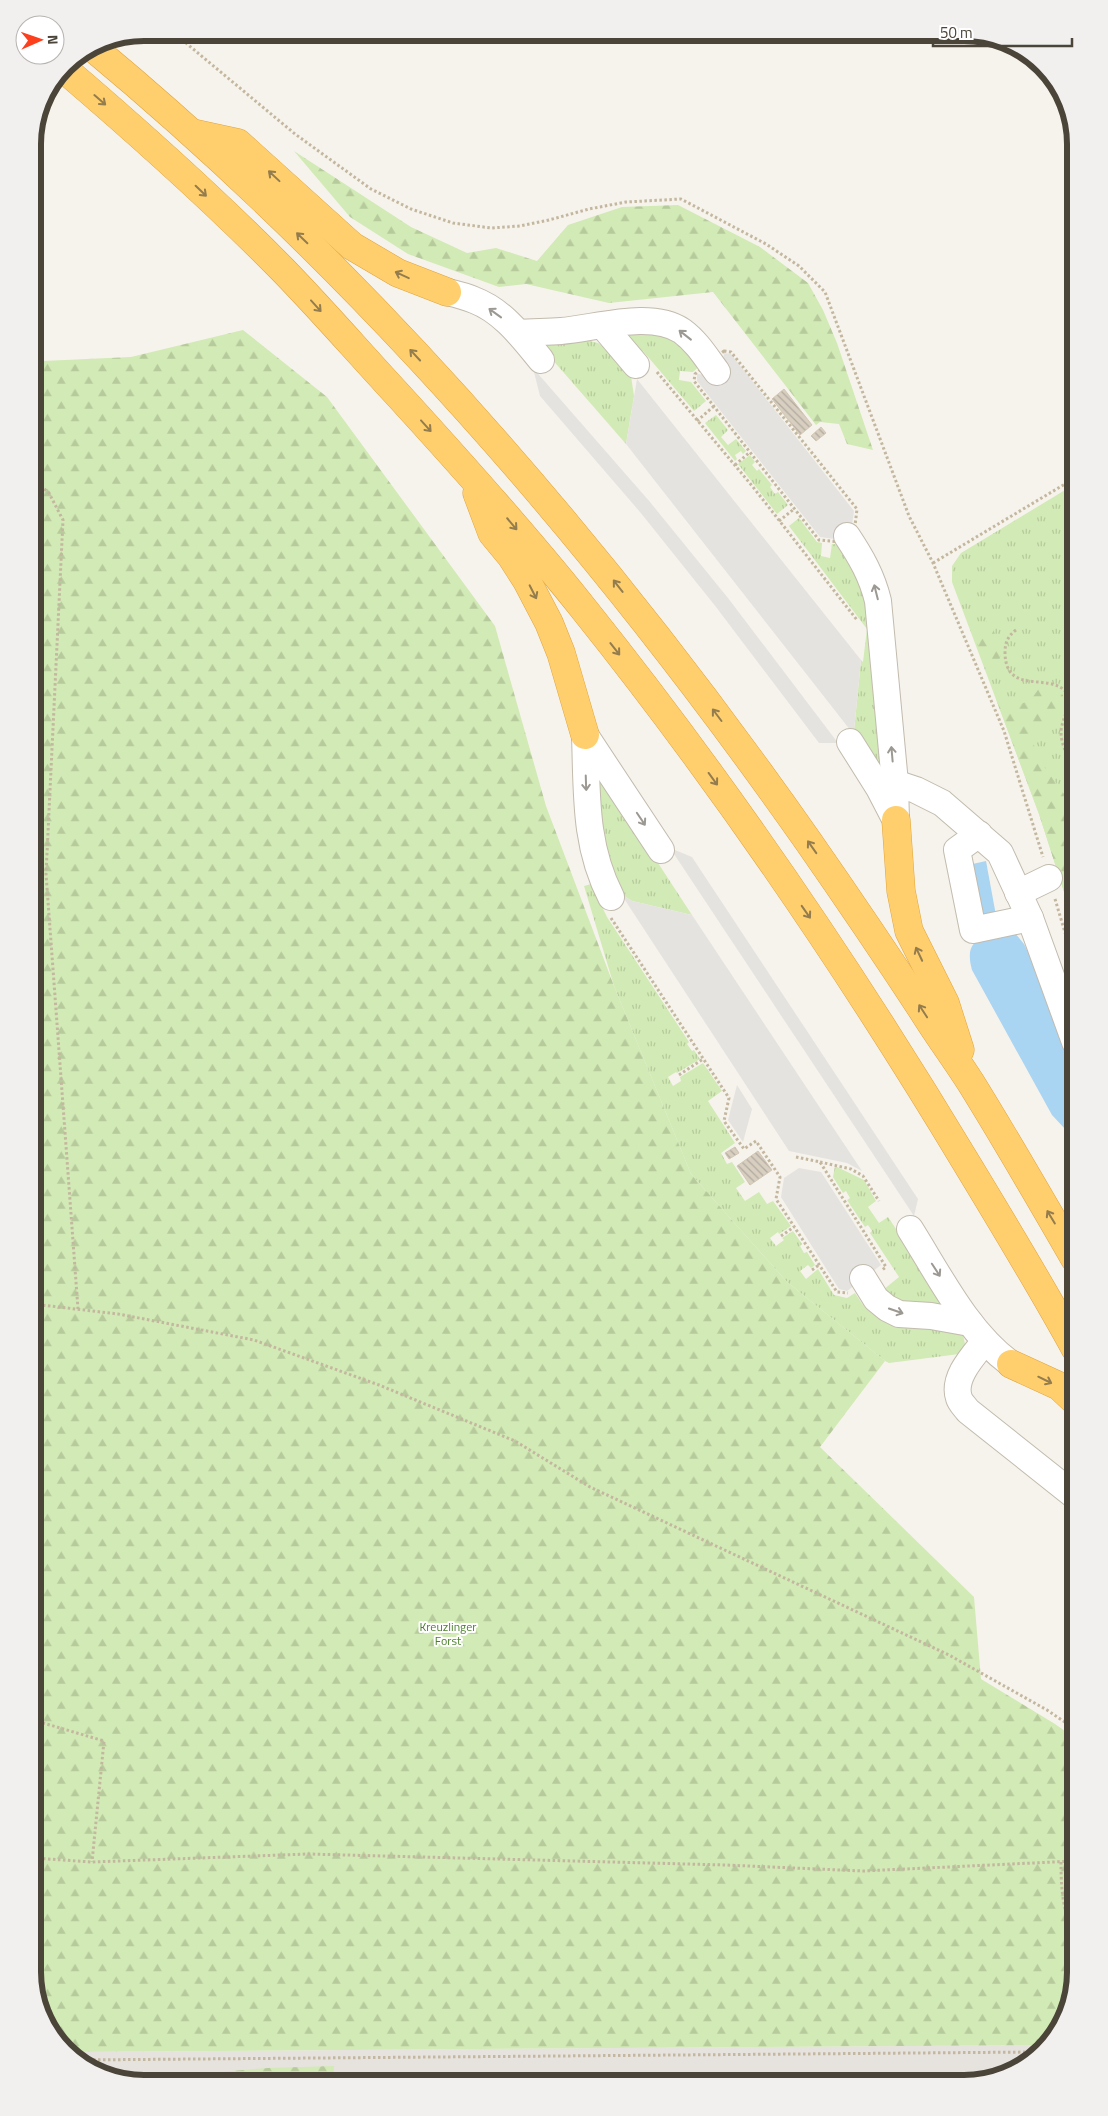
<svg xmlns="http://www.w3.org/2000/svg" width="1108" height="2116" font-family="'Titillium Web',sans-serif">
  <defs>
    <pattern id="grass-tufts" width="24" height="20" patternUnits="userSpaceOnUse" patternTransform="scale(1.25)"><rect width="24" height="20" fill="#d2eab5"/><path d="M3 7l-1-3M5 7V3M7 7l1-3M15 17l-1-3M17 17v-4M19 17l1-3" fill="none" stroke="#b6ca9c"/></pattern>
    <pattern id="forest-firs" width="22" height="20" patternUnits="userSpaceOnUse" patternTransform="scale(1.25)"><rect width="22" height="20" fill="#d2eab5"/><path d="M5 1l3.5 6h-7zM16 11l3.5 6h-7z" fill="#b6ca9c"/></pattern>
    <pattern id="building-back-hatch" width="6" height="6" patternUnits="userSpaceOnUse" patternTransform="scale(1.25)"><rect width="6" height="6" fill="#d8cfc1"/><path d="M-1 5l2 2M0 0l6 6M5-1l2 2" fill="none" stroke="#b1aa9e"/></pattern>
  </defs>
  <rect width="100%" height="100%" fill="#f6f3ec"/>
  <path fill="#e6e2dd" d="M1044,2045L1007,2075L964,2083H137L82,2065L72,2052Z"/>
  <g fill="url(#grass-tufts)">
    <path d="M665,330L702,364L693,372L680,371L679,380L691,382L706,401L694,411L643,351L638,354L623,332Z"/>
    <path d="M582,339L598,343L609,351L631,376L634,396L626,444L544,350V343Z"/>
    <path d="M716,415L728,430L721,437L728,445L736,439L746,451L743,454L741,451L735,455L737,459L735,461L705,423Z"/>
    <path d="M750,455L755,462L752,465L757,471L759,469L772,485L770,487L775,494L778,492L788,505L777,514L738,464Z"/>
    <path d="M1075,484V926L1039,814L952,582V566L961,553Z"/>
    <path d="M799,518L817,542L822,543L821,556L830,558L832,544L845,545L862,571L883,770L854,731L861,660L863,662L867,629L789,526Z"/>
    <path d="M596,778L609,788L692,915L632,901L621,894L607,868Z"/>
    <path d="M591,884L607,917L689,1042L687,1044L692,1051L694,1050L700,1059L677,1073L676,1072L668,1077L673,1086L681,1081L680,1077L703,1063L722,1091L708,1101L735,1143L721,1153L727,1164L732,1162L745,1182L736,1188L745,1201L759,1192L767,1204L773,1201L791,1226L779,1234L778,1232L770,1238L776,1246L784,1240L782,1238L793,1231L802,1244L800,1246L804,1253L807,1252L815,1265L811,1268L808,1265L800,1271L806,1279L818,1269L834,1295L847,1298L855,1293L863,1305L877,1317L963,1335L967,1353L889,1363L885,1361L787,1282L691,1174L614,986L584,886Z"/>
    <path d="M835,1166L864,1180L876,1201L868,1207L879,1223L888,1217L944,1300L942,1306L905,1304L883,1290L899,1277L870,1233L872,1231L868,1225L865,1227L847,1200L850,1198L846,1191L843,1193L833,1177Z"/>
  </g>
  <g fill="url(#forest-firs)">
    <path d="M294,151L411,227L467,253L496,248L537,261L568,225L622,207L678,205L760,247L808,283L823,310L837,343L873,450L847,444L839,424L820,422L816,425L713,292L609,303L526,284L499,287L408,254L350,217Z"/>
    <path d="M243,330L327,397L495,626L546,806L614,986L691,1174L787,1282L885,1361L820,1447L974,1597L981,1679L1055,1724L1075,1738V1972L1057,2034L1044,2045L72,2052L41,2015L33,1972V365L43,361L131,357Z"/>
    <path d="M992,615L993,628L1001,655L994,668L985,658L973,636Z"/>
    <path d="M1040,687L1057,691L1063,695V703L1058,717L1044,722L1035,730L1033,741L1037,757L1075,809V926L1039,814L996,699C1016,709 1028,706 1040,687Z"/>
    <path d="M334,2066L333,2083H153L193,2074L268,2068Z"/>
  </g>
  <g fill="#e5e3e0">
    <path d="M724,353L731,354L854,511L851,532L842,540L820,537L697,381V374L712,375L722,367Z"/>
    <path d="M533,368L650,502L728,598L838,743H819L716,607L640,512L540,396Z"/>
    <path d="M637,379L861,660L854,731L858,740L626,444Z"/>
    <path d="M670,848L692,857L918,1199L914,1216Z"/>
    <path d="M621,894L632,901L692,915L862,1171L847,1163L789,1151Z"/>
    <path d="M737,1085L752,1109L743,1142L728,1120Z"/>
    <path d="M799,1168L821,1172L881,1265L847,1291L839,1289L781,1197L784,1178Z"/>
  </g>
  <g fill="#a9d4f2">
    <path d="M986,861L997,921L979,924L968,865Z"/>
    <path d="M1015,933L1024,944L1034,964L1075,1062V1131L1066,1130L1052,1115L972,970C962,934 988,937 1015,933Z"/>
  </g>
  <g fill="url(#building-back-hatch)" stroke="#d3c7b4">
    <path d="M784,389L812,425L800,435L772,399Z"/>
    <path d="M821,427L826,433L816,441L811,436Z"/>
    <path d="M735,1147L739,1153L729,1159L725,1153Z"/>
    <path d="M758,1151L772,1170L750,1185L737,1166Z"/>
  </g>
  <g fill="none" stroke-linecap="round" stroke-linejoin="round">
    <g stroke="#c2bbae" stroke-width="28">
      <g id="minor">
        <path d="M447,292C456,294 465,296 474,300C503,311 522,337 541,360"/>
        <path d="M603,326L636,365"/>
        <path d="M519,333C533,332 547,332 561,331C597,328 651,310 682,331C697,342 706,357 717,372"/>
        <path d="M847,536C861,557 872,576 878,601L895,783L896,820"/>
        <path d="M585,735C587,792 584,845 611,897"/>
        <path d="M585,735L661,850"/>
        <path d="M850,742L879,788L893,815"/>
        <path d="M895,783L916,790L942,803L1000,853L1030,918L1075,1042"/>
        <path d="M979,834L957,850L973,930L1030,918"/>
        <path d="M1018,893L1049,878"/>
        <path d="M910,1229C939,1275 967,1332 1011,1364"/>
        <path d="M863,1278L876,1299L887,1308L899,1314L931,1316L970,1323"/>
        <path d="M985,1341C973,1356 952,1378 959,1398C960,1402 965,1407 968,1411L1075,1496"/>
      </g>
    </g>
    <g stroke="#e0a43c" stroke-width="29">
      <g id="highway">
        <path d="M92,47C367,275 603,549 808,841C847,897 885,953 923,1011C938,1035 955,1058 971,1083C1007,1141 1041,1200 1075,1259"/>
        <path d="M63,68C138,132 212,198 282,269C322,310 360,354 399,396C462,465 525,535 583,608C724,784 851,971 967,1164C1004,1225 1041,1286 1075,1348"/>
        <path d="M192,133L238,143L352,246L398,273L447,292"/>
        <path d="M477,493L492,533L511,556L527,581L549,623L561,653L585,735"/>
        <path d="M896,820L901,891L909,931L945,1003L960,1050"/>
        <path d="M1011,1364L1059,1386L1075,1401"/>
      </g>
    </g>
    <g stroke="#c4b79f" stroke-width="3" stroke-dasharray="2.5 2.5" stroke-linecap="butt">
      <path d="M174,33L295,134L371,189L411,209L453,223L491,228L520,226L549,220L589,209L626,202L681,199L766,244L799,266L825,292L909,516L933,563L1004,731L1043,857"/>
      <path d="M724,351L731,352L857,509L854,534L842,542L819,540L694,381L695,374Z"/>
      <path d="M657,372L753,487L857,620"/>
      <path d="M697,421L714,406"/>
      <path d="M735,465L750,452"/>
      <path d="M33,479L49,493L63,520L46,874L78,1309"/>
      <path d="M779,521L794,509"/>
      <path d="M933,563L1075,478"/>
      <path d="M1016,630C1008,636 1005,642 1005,653C1006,696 1049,672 1066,692C1074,702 1061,720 1061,732C1061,745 1068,757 1075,767"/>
      <path d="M1055,899L1075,966"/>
      <path d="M611,918L729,1098L724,1121L744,1149L756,1141L780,1177L776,1199L837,1292L848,1293"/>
      <path d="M679,1075L703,1059"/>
      <path d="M796,1157L820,1162L886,1267L882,1270"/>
      <path d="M820,1162L851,1169L863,1176L879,1201"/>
      <path d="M781,1236L794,1227"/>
      <path d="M812,1270L819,1265"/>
      <path d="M33,1304L118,1314L254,1340L379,1385L515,1441L590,1487L949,1655L1047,1710L1075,1729"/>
      <path d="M33,1720L104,1741L92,1862"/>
      <path d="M33,1858L92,1862L308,1854L725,1865L863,1871L1075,1861"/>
      <path d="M1061,1862C1061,1885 1062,1913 1075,1933"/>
      <path d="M78,2060L1035,2052"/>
    </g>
    <use href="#minor" stroke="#fff" stroke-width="26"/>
    <use href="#highway" stroke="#ffcf6e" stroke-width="28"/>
  </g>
  <defs><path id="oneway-shaft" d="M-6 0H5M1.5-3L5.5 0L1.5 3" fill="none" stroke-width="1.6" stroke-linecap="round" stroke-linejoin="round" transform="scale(1.25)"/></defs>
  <g stroke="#937c4e">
    <use href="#oneway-shaft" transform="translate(100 100) rotate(41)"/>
    <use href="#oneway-shaft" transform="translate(274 176) rotate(-137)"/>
    <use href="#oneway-shaft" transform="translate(201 191) rotate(44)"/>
    <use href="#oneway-shaft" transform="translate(302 238) rotate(-136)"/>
    <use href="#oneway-shaft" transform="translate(402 275) rotate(-155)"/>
    <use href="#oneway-shaft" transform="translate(316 306) rotate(48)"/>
    <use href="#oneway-shaft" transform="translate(415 355) rotate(-133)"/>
    <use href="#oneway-shaft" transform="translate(426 426) rotate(48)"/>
    <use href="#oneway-shaft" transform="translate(512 524) rotate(50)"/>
    <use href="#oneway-shaft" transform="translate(618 586) rotate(-128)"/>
    <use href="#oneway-shaft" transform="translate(533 592) rotate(63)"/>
    <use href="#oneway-shaft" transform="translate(615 649) rotate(52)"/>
    <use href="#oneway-shaft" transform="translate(717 715) rotate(-127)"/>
    <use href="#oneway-shaft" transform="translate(713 779) rotate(54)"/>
    <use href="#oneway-shaft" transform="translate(812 847) rotate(-125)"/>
    <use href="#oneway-shaft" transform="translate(806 912) rotate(55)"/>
    <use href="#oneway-shaft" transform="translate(919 954) rotate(-115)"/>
    <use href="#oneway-shaft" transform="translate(923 1011) rotate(-123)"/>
    <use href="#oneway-shaft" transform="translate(1051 1217) rotate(-121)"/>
    <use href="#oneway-shaft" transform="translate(1045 1380) rotate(26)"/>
  </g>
  <g stroke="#9c9892">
    <use href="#oneway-shaft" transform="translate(495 313) rotate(-144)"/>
    <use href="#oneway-shaft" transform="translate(685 335) rotate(-142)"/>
    <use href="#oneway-shaft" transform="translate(876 592) rotate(-104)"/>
    <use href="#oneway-shaft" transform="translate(892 754) rotate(-95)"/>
    <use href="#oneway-shaft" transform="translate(586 783) rotate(88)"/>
    <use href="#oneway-shaft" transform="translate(641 819) rotate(56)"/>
    <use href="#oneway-shaft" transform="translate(936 1270) rotate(57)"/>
    <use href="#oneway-shaft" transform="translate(896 1311) rotate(19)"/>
  </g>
  <g text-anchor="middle" stroke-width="4" stroke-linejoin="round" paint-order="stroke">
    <g font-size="12" fill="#4a7f2a" stroke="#fff">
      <text x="448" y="1631">Kreuzlinger<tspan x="448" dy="14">Forst</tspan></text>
    </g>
  </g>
  <path d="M0 0H1108V2116H0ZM144 41H964A103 103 0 0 1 1067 144V1972A103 103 0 0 1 964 2075H144A103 103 0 0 1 41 1972V144A103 103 0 0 1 144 41Z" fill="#f1f0ef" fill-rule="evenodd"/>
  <path fill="none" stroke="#4b4439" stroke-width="6" d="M144 41H964A103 103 0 0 1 1067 144V1972A103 103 0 0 1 964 2075H144A103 103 0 0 1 41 1972V144A103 103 0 0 1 144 41Z"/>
  <g transform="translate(40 40) rotate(88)"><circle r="24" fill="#ffffff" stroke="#b7b4b0"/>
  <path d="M0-4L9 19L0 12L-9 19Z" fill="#fc3f1d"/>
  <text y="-8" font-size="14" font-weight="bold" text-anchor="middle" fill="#4b4439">N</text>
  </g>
  <path d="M933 38v8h139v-8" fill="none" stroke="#4b4439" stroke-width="2.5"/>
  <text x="940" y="38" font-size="15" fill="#4b4439" stroke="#ffffff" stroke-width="4" paint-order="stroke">50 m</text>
</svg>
